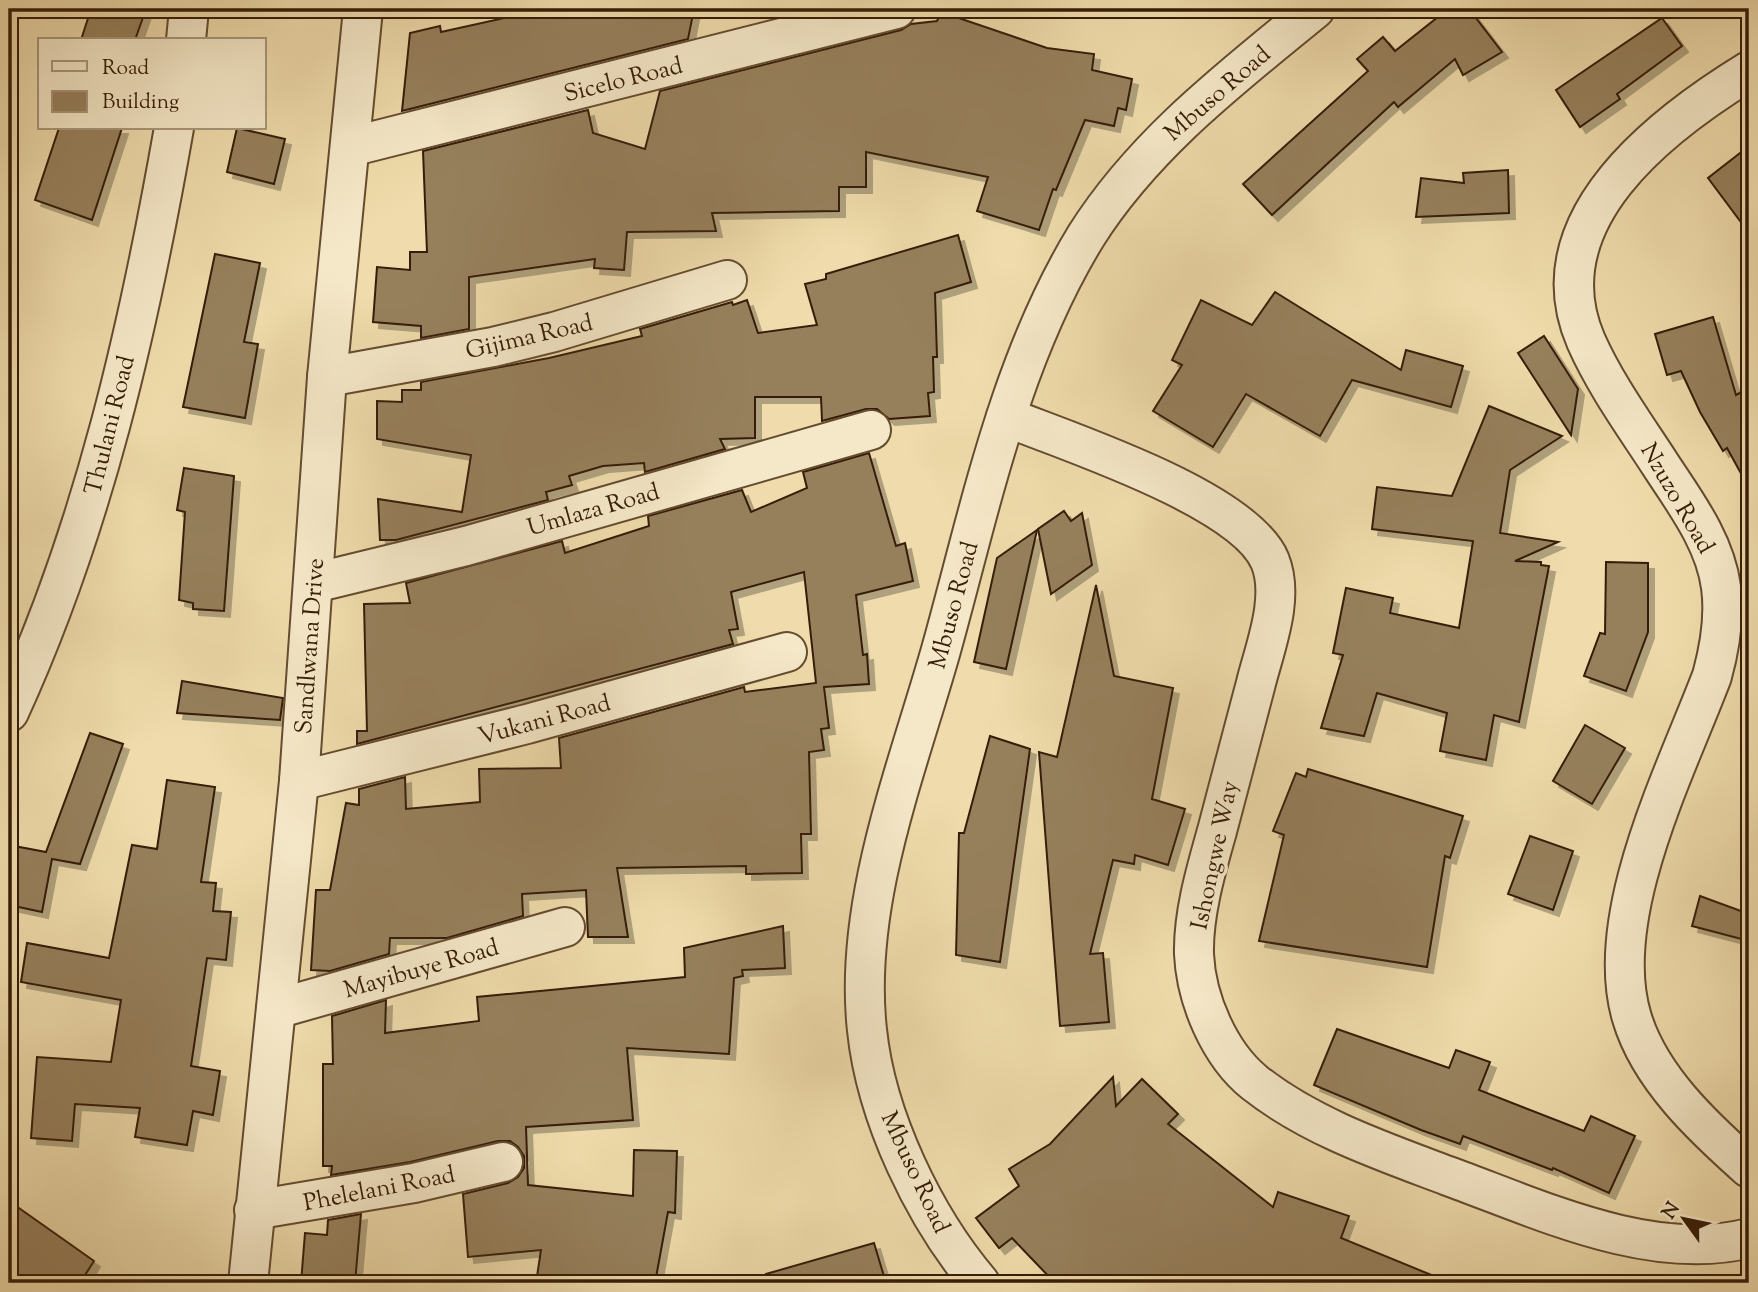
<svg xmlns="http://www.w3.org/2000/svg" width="1758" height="1292" font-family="'Sorts Mill Goudy',serif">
  <defs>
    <filter id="shadow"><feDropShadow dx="6" dy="6" stdDeviation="0" flood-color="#0004"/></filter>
  </defs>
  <rect width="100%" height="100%" fill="#efdbab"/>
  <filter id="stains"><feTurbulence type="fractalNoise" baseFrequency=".00286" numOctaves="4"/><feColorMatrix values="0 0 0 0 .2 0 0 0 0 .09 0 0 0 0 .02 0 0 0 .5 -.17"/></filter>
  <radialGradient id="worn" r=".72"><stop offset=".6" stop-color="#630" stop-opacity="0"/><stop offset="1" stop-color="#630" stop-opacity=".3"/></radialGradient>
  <g fill="#96805c" stroke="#361d07" stroke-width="2" filter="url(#shadow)">
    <path d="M91,9H146L135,40H81Z"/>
    <path d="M545,9H694L688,39L402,111L410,33L440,26L441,32Z"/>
    <path d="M1448,9H1469L1502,52L1463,75L1455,59L1398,107L1394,102L1272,215L1243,184L1368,71L1357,59L1383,37L1395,51Z"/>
    <path d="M941,12L1047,48L1094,54L1092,70L1132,79L1126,110L1118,108L1114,126L1085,120L1056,190L1053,189L1039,230L977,211L988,177L866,152V187H839V211L712,213L716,231L627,232L624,270L594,268L595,259L469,277V329L421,338V326L373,322L377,267L410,270V252H427L423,151L588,110L593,133L645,149L660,91L901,30L911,24L937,21Z"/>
    <path d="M1662,18L1682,46L1617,94L1620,99L1580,127L1556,90Z"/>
    <path d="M59,128H122L92,220L35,200Z"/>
    <path d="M237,128L285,139L274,184L227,172Z"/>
    <path d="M1749,146V233L1708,178Z"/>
    <path d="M1508,170L1509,213L1416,217L1421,178L1464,183L1463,173Z"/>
    <path d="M958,235L971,282L935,293L937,357H933L934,392L928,393L930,416L889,419L877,409H866L822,421L821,397H755V438L720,439L725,449L645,472L644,463L603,466L569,476L572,485L546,492L548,500L396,540H380L378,499L462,512L471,455L377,439V401L402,402V390H421V382L549,358L642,336L640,329L732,302L733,305L747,300L758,333L817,325L805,284L826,279V274Z"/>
    <path d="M215,254L260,263L244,342L258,344L245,418L183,407Z"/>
    <path d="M1275,292L1401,370L1406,350L1463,366L1451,407L1352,380L1320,436L1246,394L1213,447L1153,411L1182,365L1172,360L1201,300L1252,325Z"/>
    <path d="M1713,317L1736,395L1749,388V488L1727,448L1723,451L1700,412L1681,371L1667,375L1655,334Z"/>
    <path d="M1544,336L1578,389L1571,435L1518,353Z"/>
    <path d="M1489,406L1562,436L1510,470L1500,533L1558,542L1515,561L1541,562V565L1549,566L1519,722L1494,715L1486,760L1440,751L1447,713L1377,693L1364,736L1321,728L1343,655L1333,653L1346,588L1393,598L1390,613L1459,628L1473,541L1372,529L1377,487L1452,496Z"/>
    <path d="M869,453L896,546L905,543L913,581L856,595L863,655L867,654L869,684L824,687L829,728L821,729L824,750L809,752L811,834H801L802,873L746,874V866L617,868L628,937H588L586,890L522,894L523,916L447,938H390L389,954L330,971L311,970L316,890H330L346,803L359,805V789L405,777L406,809L480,802L479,769L561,768L559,738L744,687L745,692L816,683L804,572L731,592L738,629L729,630L733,644L357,744V731H367L364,604L410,603L406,583L562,541L565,553L649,526L648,516L742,490L751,512L807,488L803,472Z"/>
    <path d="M184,468L234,476L224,611L193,609V603L179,600L185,512L177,510Z"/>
    <path d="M1064,511L1071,521L1082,513L1092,565L1051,594L1038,529Z"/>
    <path d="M1037,530L1006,669L974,662L997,558Z"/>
    <path d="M1606,562L1648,563V632L1626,691L1584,676L1600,633L1605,634Z"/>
    <path d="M1096,585L1114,676L1173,688L1152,799L1185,809L1168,865L1135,855L1134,864L1113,860L1090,954L1103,953L1109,1022L1060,1026L1039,752L1057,757Z"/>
    <path d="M182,681L283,698L280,720L177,713Z"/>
    <path d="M1585,725L1625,748L1592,804L1553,781Z"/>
    <path d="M90,733L123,744L80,864L52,859L42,912L9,905V845L46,852Z"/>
    <path d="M990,736L1030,749L1000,962L956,955L959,833H964Z"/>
    <path d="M1308,769L1463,816L1450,858L1445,856L1427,967L1259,941L1284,835L1273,831L1296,773L1306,777Z"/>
    <path d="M167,780L215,787L201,882L216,883L213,911L231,912L226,960L207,958L191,1066L220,1071L213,1115L193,1111L187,1145L135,1137L140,1108L75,1104L72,1141L31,1138L37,1057L111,1062L121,1000L21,982L27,943L109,958L132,845L157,849Z"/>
    <path d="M1530,836L1573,851L1553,910L1508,894Z"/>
    <path d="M1700,896L1749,914V941L1692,926Z"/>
    <path d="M783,926L785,968L742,970L743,976L734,978L729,1054L627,1048L633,1120L526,1127L528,1185L633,1196L634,1150L677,1151L675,1213L668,1212L655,1283H536L541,1250L468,1257L463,1194L508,1183L518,1177L524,1168V1156L518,1147L510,1141H498L410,1162L331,1175L332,1166H323V1064H333L332,1016L386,1000L385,1033L479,1021L477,997L685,977L684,948Z"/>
    <path d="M1337,1029L1449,1068L1456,1050L1490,1062L1479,1090L1584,1131L1591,1116L1635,1136L1609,1193L1553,1168L1552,1170L1463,1136L1460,1144L1421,1130L1314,1085Z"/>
    <path d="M1113,1077L1116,1106L1142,1079L1178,1114L1168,1124L1273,1207L1278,1192L1349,1216L1341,1238L1451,1283H1055L1012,1238L999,1248L976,1218L1019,1186L1009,1169L1050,1144Z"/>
    <path d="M9,1201L94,1261L80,1283H9Z"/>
    <path d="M361,1214L355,1283H301L305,1233L327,1235L328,1220Z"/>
    <path d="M874,1243L886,1283H768L766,1274Z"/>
  </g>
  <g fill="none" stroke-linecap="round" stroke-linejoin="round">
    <g stroke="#644c30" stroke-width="42">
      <g id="minor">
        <path d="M186,40L189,9"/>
        <path d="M1749,71C1661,125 1534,221 1586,341C1605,384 1634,424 1660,464C1684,501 1715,541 1721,587C1725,617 1720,647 1712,676C1676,771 1601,917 1632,1018C1650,1078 1704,1128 1749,1168"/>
        <path d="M350,147L896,9"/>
        <path d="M327,377L493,347L554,332L727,280"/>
        <path d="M1006,417C1069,442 1244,499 1270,561C1285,598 1265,647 1256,683C1243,733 1230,782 1217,831C1206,870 1193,914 1194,954C1196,999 1219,1054 1255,1083C1311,1127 1382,1151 1448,1176C1539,1209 1652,1263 1749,1238"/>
        <path d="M314,583L466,546L871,430"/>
        <path d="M9,712C94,527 139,327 174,128"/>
        <path d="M299,781L527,724L787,652"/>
        <path d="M276,1009L565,927"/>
        <path d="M254,1210L414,1183L503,1162"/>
        <path d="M248,1283L299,781L327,377L363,9"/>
        <path d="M980,1283C924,1217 876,1117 867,1030C853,903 907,770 941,650C980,510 1009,362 1086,236C1144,144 1232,77 1315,9"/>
      </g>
    </g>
    <use href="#minor" stroke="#f5e8c8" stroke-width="38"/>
  </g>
  <g text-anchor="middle" stroke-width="7" stroke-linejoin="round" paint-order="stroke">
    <g font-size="24" fill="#361d07" stroke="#f5e8c8">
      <text transform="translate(623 79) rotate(-14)" y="8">Sicelo Road</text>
      <text transform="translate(1217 93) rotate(-41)" y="8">Mbuso Road</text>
      <text transform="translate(529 336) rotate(-13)" y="8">Gijima Road</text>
      <text transform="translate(109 425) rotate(-76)" y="8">Thulani Road</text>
      <text transform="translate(1678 498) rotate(60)" y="8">Nzuzo Road</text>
      <text transform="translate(593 509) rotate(-16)" y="8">Umlaza Road</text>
      <text transform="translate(953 605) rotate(-75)" y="8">Mbuso Road</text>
      <text transform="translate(309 646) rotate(-86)" y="8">Sandlwana Drive</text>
      <text transform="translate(544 719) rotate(-15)" y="8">Vukani Road</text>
      <text transform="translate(1214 855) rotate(-78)" y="8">Ishongwe Way</text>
      <text transform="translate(421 968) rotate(-16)" y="8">Mayibuye Road</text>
      <text transform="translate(916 1172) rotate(65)" y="8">Mbuso Road</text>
      <text transform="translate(379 1188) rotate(-11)" y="8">Phelelani Road</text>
    </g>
  </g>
  <rect width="1758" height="1292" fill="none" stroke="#efdbab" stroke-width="35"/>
  <rect x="10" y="10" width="1737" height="1271" fill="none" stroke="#361d07" stroke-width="3.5"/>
  <rect x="18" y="18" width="1723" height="1257" fill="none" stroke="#361d07" stroke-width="2"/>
  <rect x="38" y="38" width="228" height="91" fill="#f5e8c8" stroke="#a9977b" stroke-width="2"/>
  <rect x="52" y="61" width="35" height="10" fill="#f5e8c8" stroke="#a9977b" stroke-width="2"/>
  <text x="102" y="74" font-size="21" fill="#361d07">Road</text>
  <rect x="52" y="91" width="35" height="21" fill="#96805c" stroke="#a9977b" stroke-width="2"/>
  <text x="102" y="108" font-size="21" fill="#361d07">Building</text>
  <g transform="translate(1684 1219) rotate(303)" stroke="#f5e8c8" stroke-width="5" paint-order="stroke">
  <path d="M0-5L12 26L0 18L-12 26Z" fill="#361d07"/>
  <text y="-10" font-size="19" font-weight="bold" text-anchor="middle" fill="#361d07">N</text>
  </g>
  <rect width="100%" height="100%" filter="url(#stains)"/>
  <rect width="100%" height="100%" fill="url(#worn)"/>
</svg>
